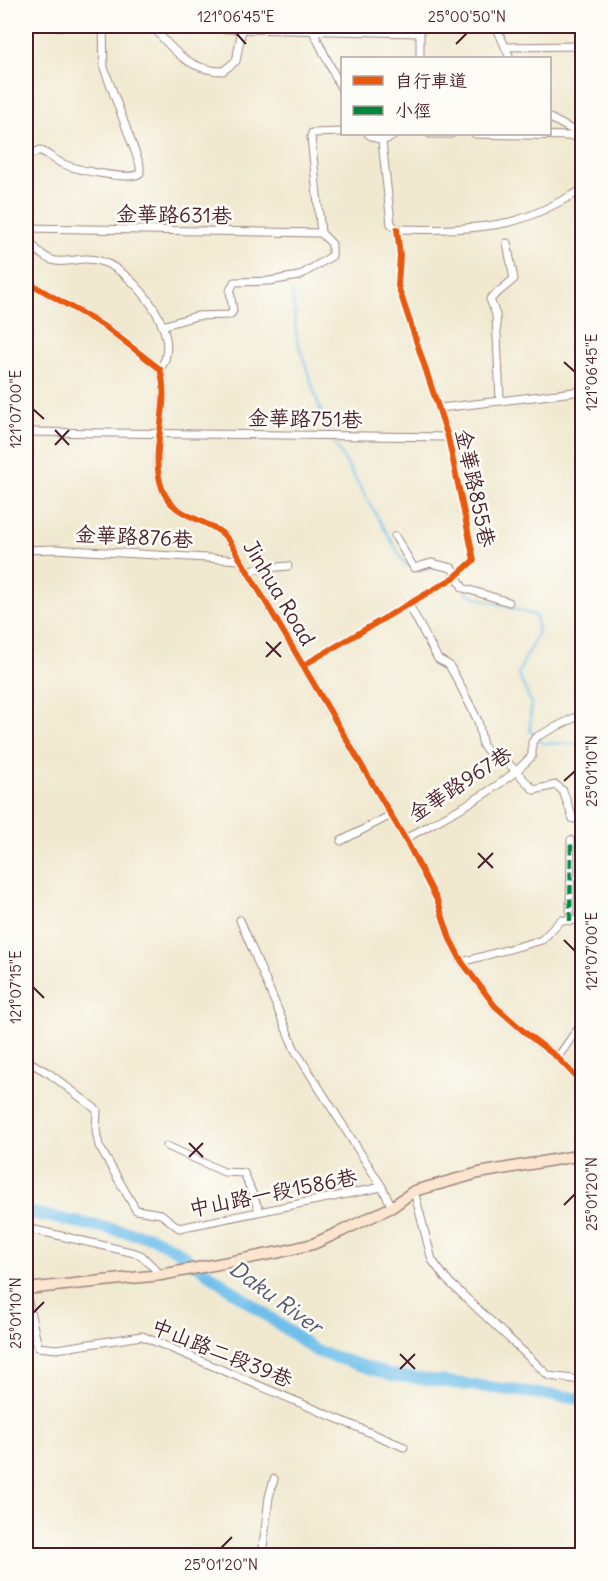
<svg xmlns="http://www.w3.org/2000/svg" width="608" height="1581" font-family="Delius,'LXGW WenKai TC',sans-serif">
  <rect width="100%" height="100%" fill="#fdfcf7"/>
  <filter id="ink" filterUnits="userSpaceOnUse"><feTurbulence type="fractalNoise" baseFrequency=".0167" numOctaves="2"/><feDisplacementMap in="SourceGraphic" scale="12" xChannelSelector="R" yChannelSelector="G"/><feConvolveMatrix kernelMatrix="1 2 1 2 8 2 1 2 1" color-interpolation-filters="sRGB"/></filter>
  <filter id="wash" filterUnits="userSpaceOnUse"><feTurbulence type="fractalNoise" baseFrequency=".008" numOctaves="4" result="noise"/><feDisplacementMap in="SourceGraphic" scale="24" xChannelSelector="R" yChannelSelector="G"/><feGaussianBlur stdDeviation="1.35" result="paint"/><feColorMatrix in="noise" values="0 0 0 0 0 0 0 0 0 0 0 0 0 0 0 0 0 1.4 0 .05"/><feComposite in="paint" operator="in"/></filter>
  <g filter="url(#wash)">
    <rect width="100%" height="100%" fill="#f0e9d0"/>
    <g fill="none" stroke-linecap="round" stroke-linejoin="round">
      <g stroke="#70bfeb" stroke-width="2">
        <path d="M292,290L297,340L328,432L405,564L410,566"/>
        <path d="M421,569L440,568"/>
        <path d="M464,591C472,598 521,610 536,616L538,632L518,674L531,702L530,731L543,743L582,744"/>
      </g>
      <path stroke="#70bfeb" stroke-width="12" d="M26,1212L151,1237L176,1250L316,1351L391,1375L582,1399"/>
    </g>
  </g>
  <g filter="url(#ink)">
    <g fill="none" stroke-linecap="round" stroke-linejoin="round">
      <g stroke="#9d847e" stroke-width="9">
        <g id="minor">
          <path d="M37,26L154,28C173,51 191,71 223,71L236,61L242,29L420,33V58"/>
          <path d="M496,26L510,58"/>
          <path d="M154,28L242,29"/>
          <path d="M312,29L342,90"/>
          <path d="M505,47L582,46"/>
          <path d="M550,118L582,135"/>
          <path d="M368,134C379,141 386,142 396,134"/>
          <path d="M430,134H451"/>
          <path d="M475,134L571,136L575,132"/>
          <path d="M382,141L391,224L397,229C435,230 472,230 510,222C535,216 559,202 582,190"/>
          <path d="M26,157L40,150C47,154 54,159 61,163C74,169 131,182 140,173V165L104,68L103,27"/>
          <path d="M26,228L321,233"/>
          <path d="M582,228V242"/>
          <path d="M321,233L311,137L312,133L342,132"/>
          <path d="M26,236C55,281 72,250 103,262C135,273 185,335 160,369"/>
          <path d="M507,243L514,279L490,299L496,315L500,401L582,391"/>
          <path d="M162,326L196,316L230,315L233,311L230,291L234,282L269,281L299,276L332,256V244L321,233"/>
          <path d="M440,408L500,401"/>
          <path d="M26,432L448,437"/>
          <path d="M395,536L414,568L431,563L452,568L463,588L509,602"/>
          <path d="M26,550L54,549L241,560"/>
          <path d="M246,570L288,566"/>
          <path d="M408,603L438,659L449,665L458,681L478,721L483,746L495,759L509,764L534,790L556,785L563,791L573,819"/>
          <path d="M304,665L455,577L474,560L448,437L398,286L400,255L397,229"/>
          <path d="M405,839C448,814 498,792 532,756V742L538,736L582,714"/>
          <path d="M341,841L391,815"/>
          <path d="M240,920L295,1050L382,1187"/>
          <path d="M570,921L571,840"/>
          <path d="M462,962L542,940L561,920L582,921"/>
          <path d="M557,1057C567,1047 571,1035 582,1025"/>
          <path d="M26,1060L50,1074L97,1110L96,1131L99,1146L136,1210L161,1214L179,1228L382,1187L392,1207"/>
          <path d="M167,1146L224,1172L244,1173L259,1210"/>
          <path d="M414,1191L432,1260L446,1279L549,1376L581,1380"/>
          <path d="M26,1230H35L135,1253L141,1255L161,1275"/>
          <path d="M26,1293L38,1347L57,1349L142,1336L404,1447"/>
          <path d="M262,1556L269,1497L274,1479"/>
        </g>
      </g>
      <g stroke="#9d847e" stroke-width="10">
        <path id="tertiary" d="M26,281L107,328L160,369C172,408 148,450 162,488C171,515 199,517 219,531C229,537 235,551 241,560L408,844L438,902L450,939L462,962L495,1006L528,1035L557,1057L582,1083"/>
      </g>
      <g stroke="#9d847e" stroke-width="13">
        <path id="secondary" d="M26,1289L161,1275L280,1252L313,1244L342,1231L392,1207L414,1191L479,1173L582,1155"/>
      </g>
      <use href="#minor" stroke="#fff" stroke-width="7"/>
      <use href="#tertiary" stroke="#fff" stroke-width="8"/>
      <use href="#secondary" stroke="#fce5cf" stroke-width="10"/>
      <path stroke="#00873e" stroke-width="4.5" stroke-dasharray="9 4.5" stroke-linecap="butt" d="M570,921L571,840"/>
      <g stroke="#fdfcf7" stroke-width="10">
        <g id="cycleway">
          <path d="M26,281L107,328L160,369C172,408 148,450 162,488C171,515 199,517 219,531C229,537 235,551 241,560L408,844L438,902L450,939L462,962L495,1006L528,1035L557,1057L582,1083"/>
          <path d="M304,665L455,577L474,560L448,437L398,286L400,255L397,229"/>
        </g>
      </g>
      <use href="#cycleway" stroke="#e8590c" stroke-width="6"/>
    </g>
  </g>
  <path fill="none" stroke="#4a1f2b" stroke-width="2" d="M236,33L246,44M456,44L467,33M564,362L575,372M33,409L44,419M55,430L69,445M55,445L69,430M266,642L281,657M266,657L281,642M564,781L575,771M478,853L493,868M478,868L493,853M564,940L575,951M33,987L44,998M189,1143L203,1157M189,1157L203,1143M564,1205L575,1194M33,1313L44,1302M400,1354L415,1369M400,1369L415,1354M221,1548L232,1537"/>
  <g text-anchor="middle" stroke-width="5" stroke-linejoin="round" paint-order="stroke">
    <g font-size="21" fill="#4a1f2b" stroke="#fdfcf7">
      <text transform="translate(174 215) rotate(1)" y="7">金華路631巷</text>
      <text transform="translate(305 419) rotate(1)" y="7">金華路751巷</text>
      <text transform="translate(475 488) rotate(78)" y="7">金華路855巷</text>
      <text transform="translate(134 537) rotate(3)" y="7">金華路876巷</text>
      <text transform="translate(279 593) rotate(59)" y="7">Jinhua Road</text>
      <text transform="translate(460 784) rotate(-33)" y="7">金華路967巷</text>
      <text transform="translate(273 1193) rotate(-11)" y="7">中山路一段1586巷</text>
      <text transform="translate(222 1353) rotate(22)" y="7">中山路二段39巷</text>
    </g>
    <g font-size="22" font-style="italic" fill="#57576e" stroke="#fdfcf7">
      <text transform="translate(276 1297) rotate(36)" y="8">Daku River</text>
    </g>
  </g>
  <rect width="608" height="1581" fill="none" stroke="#fdfcf7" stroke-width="66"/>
  <rect x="341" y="57" width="210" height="78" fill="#fdfcf7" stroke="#b5a4a5" stroke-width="1.5"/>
  <rect x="353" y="76" width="30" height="9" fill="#e8590c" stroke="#b5a4a5" stroke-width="1.5"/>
  <text x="395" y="87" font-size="18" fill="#4a1f2b">自行車道</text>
  <rect x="353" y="106" width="30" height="9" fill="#00873e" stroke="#b5a4a5" stroke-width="1.5"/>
  <text x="395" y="117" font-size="18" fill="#4a1f2b">小徑</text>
  <rect x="33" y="33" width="542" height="1515" fill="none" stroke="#4a1f2b" stroke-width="2"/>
  <g font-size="15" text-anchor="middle" fill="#4a1f2b">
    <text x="236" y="22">121°06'45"E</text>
    <text x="467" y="22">25°00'50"N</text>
    <text transform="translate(592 372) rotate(-90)" y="5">121°06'45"E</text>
    <text transform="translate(16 409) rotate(-90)" y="5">121°07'00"E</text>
    <text transform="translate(592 771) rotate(-90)" y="5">25°01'10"N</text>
    <text transform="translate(592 951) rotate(-90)" y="5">121°07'00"E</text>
    <text transform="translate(16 987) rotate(-90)" y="5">121°07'15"E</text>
    <text transform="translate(592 1194) rotate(-90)" y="5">25°01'20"N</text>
    <text transform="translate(16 1313) rotate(-90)" y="5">25°01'10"N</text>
    <text x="221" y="1570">25°01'20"N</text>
  </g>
</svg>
